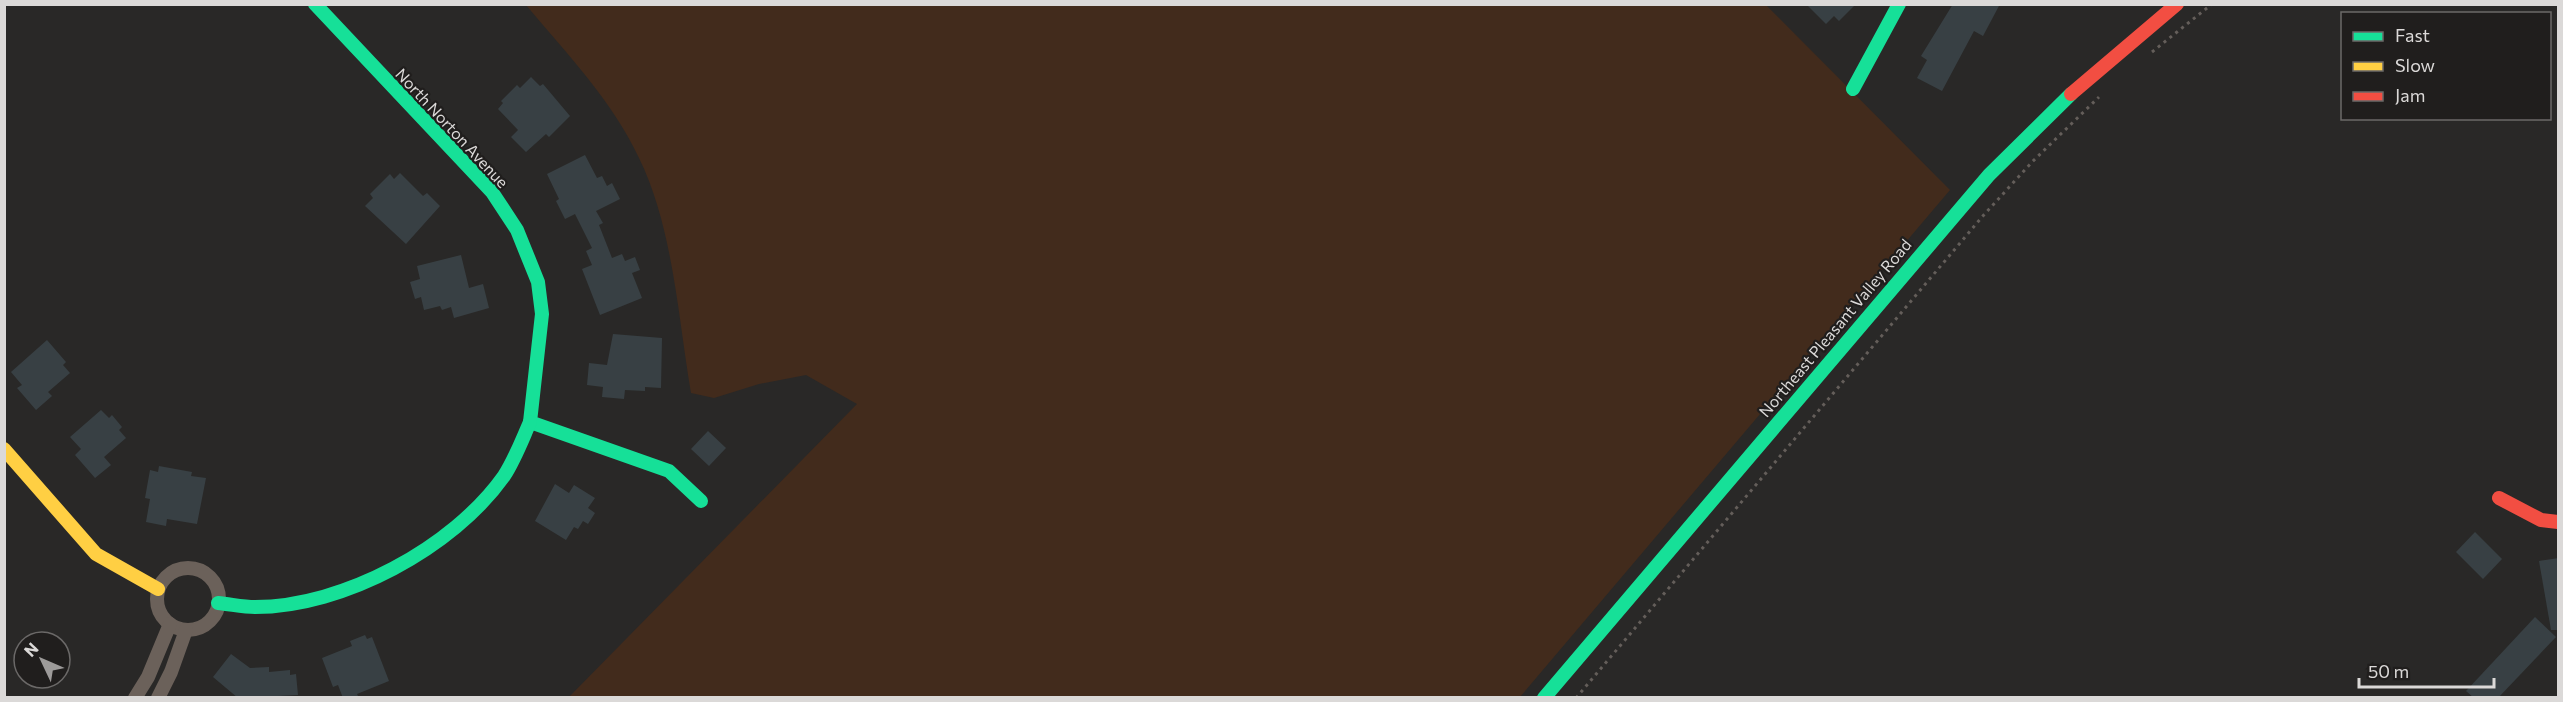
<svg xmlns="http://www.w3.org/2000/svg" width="2563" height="702" font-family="Commissioner,sans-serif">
  <rect width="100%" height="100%" fill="#292827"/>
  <path fill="#422b1c" d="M526,5H1766L1950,190L1520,697H569L857,404L806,375L759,384L714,398L691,393C678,317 673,227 639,158C612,100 566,53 526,5Z"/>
  <g fill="#384044">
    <path d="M1806,4H1856L1839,21L1834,16L1826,24Z"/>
    <path d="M1953,4H2000L1983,36L1974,31L1942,91L1917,78L1927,60L1921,56Z"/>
    <path d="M531,77L540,86L543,84L570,116L549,137L546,134L526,152L511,137L518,130L498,109L503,103L501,101L517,85L520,88Z"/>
    <path d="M585,155L597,178L602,176L607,186L612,183L620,199L596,211L603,223L599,225L612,258L622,254L625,261L635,257L640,270L632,273L642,298L600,315L582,269L592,265L586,251L592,248L575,214L565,219L556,201L559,199L547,174Z"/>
    <path d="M400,173L423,196L427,193L440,206L406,244L365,206L373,198L370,194L390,174L394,179Z"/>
    <path d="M461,255L469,288L483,284L489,308L454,318L451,307L442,310L440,306L424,310L421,297L415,299L410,282L420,279L417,266Z"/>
    <path d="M613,334L662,338L661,388L645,387V391L625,390L624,399L602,397L603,387L587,385L589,363L607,365Z"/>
    <path d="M47,340L66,362L63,365L70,373L48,392L52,396L36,410L17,388L22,385L11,372Z"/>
    <path d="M101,410L109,418L112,415L122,427L119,430L126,438L104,457L111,465L95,478L75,455L81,449L70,437Z"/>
    <path d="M708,431L726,448L709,466L691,449Z"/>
    <path d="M159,466L192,472L191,476L206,478L197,524L167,519L166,526L146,522L150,499L145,498L150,470L158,472Z"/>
    <path d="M555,484L569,493L574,485L595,498L588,508L595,513L588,524L583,521L578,529L574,527L566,540L535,521Z"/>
    <path d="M2475,532L2502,559L2483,579L2456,552Z"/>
    <path d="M2559,558V630H2551L2539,561Z"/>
    <path d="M2535,617L2556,637L2498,698H2474L2466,691Z"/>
    <path d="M365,635L367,639L372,637L389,681L357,694L359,698H343L338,685L333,687L322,658L352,646L350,641Z"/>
    <path d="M231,654L250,668L269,667V672L290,670V675L296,674L298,695L238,698L213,677Z"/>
  </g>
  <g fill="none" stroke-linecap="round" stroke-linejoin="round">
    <g stroke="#645e5a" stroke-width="3" stroke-dasharray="3 4.5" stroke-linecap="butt">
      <path d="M2152,52L2212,4"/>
      <path d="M1576,698L1982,217L2032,162L2099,97"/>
    </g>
    <g stroke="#6b615a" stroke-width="14">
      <circle cx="188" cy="599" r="31"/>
      <path d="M135,698L148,677L170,624"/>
      <path d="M158,698L171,672L186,630"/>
    </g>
    <g stroke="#16e098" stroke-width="14">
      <path d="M315,4L492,192L517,230L538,282L542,314L530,422L669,471L701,501"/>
      <path d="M1853,89L1899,4"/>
      <path d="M218,603C230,604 243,607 255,607C343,607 453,548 504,476C515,459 522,440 530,422"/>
      <path d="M1544,698L1989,175L2071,94"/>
    </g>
    <path stroke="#ffcf43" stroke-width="14" d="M4,449L96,554L158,589"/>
    <g stroke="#f24e42" stroke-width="14">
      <path d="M2071,94L2177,4"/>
      <path d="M2499,498L2541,520L2558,522"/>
    </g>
  </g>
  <g text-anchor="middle" stroke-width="4.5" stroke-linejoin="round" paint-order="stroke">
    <g font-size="16" fill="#dbd9d8" stroke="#201e1d">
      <text transform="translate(452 128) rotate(47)" y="6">North Norton Avenue</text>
      <text transform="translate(1835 328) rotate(-50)" y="6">Northeast Pleasant Valley Road</text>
    </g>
  </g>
  <rect width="2563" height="702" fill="none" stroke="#dbd9d8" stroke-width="12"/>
  <rect x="2341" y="12" width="210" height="108" fill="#201e1d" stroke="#6b6968" stroke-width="1.5"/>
  <rect x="2353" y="32" width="30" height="9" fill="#16e098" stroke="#6b6968" stroke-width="1.5"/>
  <text x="2395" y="42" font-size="18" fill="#dbd9d8">Fast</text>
  <rect x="2353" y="62" width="30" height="9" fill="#ffcf43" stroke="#6b6968" stroke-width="1.5"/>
  <text x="2395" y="72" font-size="18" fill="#dbd9d8">Slow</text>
  <rect x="2353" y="92" width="30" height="9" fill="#f24e42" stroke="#6b6968" stroke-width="1.5"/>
  <text x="2395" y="102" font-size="18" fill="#dbd9d8">Jam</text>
  <g transform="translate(42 660) rotate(314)"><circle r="28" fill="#201e1d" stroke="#6b6968" stroke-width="1.5"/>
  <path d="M0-4.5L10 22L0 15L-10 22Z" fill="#9d9b9a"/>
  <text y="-9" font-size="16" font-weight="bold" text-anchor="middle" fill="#dbd9d8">N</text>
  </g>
  <path d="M2359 678v9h135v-9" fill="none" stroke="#dbd9d8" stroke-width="3"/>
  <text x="2368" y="678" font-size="18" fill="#dbd9d8" stroke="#201e1d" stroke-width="4.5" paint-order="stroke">50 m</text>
</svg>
